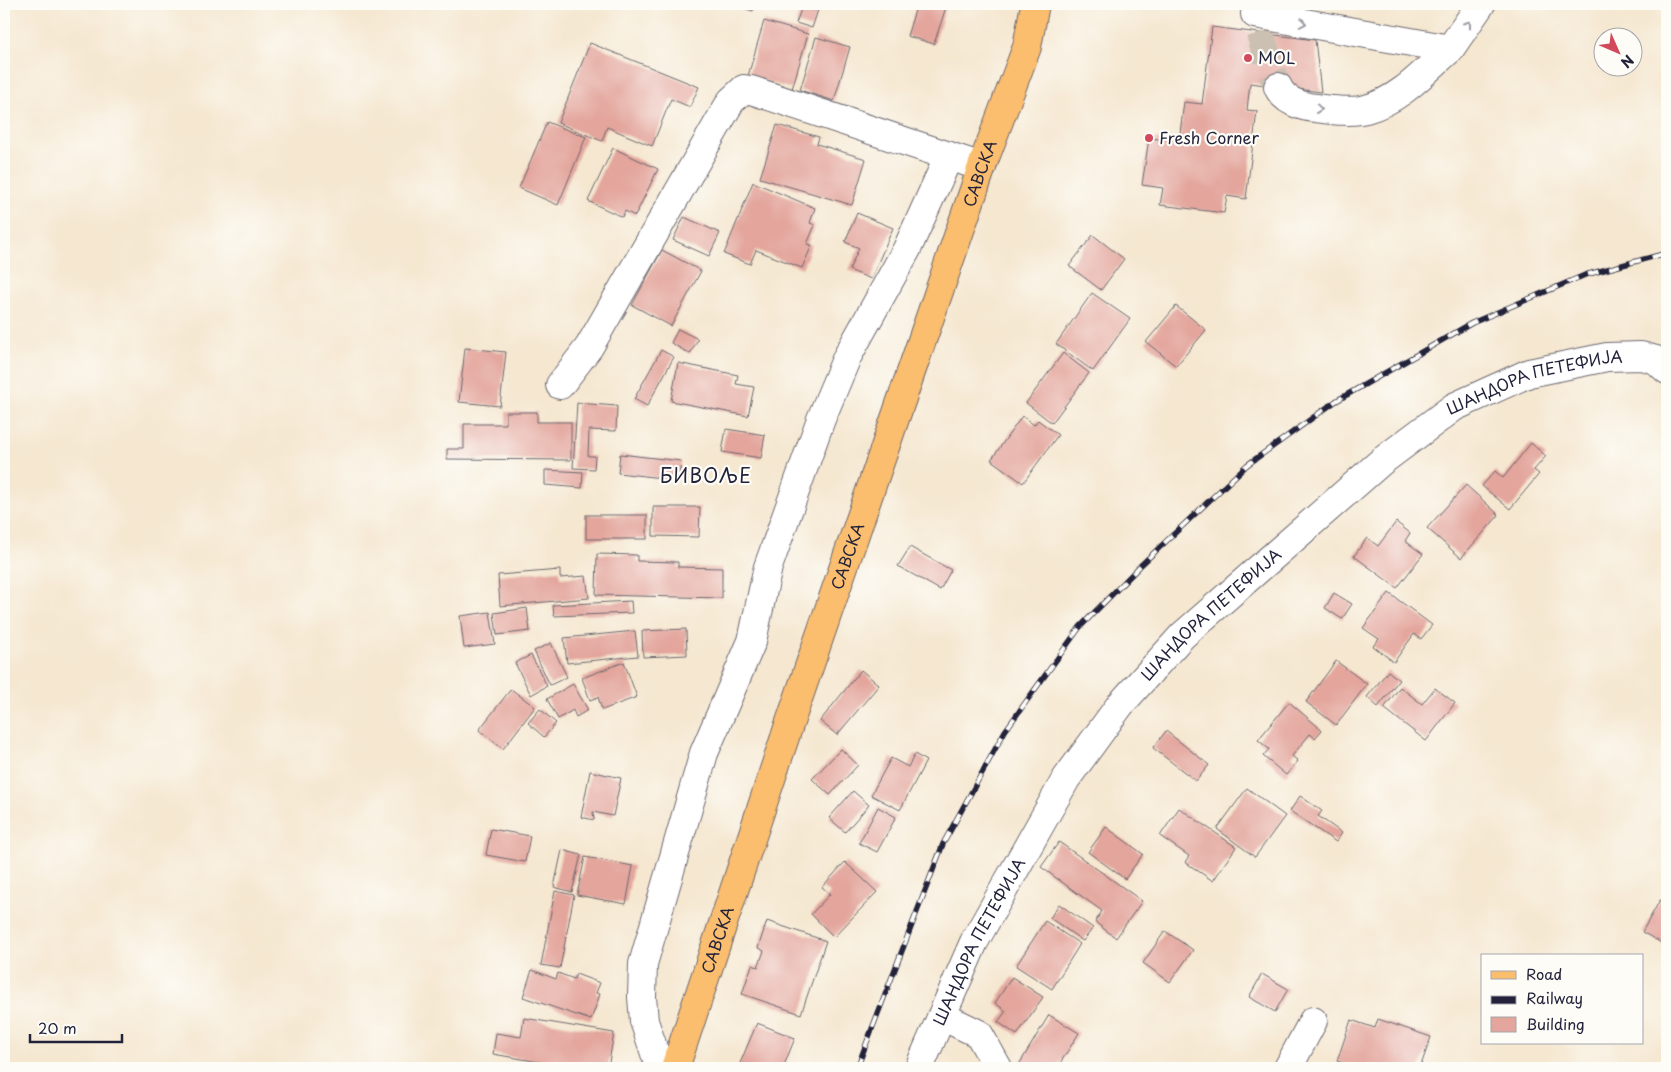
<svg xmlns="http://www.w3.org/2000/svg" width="1671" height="1072" font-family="'Playpen Sans',sans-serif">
  <rect width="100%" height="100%" fill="#fdfcf7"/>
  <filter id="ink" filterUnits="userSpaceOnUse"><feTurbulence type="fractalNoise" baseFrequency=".02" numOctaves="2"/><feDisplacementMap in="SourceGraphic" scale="10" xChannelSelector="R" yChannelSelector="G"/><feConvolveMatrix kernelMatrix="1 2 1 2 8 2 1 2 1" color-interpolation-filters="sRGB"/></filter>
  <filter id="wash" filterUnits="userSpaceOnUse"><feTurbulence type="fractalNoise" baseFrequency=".0096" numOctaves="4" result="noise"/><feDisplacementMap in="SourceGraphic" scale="20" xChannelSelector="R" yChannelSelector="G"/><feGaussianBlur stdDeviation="1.12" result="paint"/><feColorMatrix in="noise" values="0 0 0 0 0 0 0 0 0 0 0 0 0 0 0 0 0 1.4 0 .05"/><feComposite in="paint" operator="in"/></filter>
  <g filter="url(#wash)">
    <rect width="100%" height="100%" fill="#f5e7d0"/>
    <g id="blocks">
      <g fill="#e3a59c">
        <path d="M729,4H755L753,11Z"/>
        <path d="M803,4H820L812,28L796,23Z"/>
        <path d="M917,4H947L934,44L907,36Z"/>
        <path d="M764,21L808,34L792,89L748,76Z"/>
        <path d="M1212,27L1315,40L1321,92L1250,83L1247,110L1257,111L1246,199L1227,196L1224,213L1160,205L1163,188L1142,185L1149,138L1179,141L1184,102L1202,104Z"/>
        <path d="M816,37L850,47L834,101L800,90Z"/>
        <path d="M590,43L699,87L690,107L671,99L652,146L607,127L602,141L558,123Z"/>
        <path d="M547,122L586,137L558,205L519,188Z"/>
        <path d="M777,125L819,137L817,144L866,159L852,205L760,178Z"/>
        <path d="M613,148L658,169L635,216L625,211L622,217L588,201Z"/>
        <path d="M753,182L815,208L810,223L815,225L807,244L812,245L802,268L756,250L750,264L724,254Z"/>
        <path d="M857,213L893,228L871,279L849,270L859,248L845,242Z"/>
        <path d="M684,217L720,233L709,256L673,240Z"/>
        <path d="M1093,235L1124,259L1101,290L1069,266Z"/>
        <path d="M662,250L701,271L671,326L632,305Z"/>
        <path d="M1092,293L1130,319L1093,371L1056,344Z"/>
        <path d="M1176,306L1206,330L1176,366L1146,342Z"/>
        <path d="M678,329L698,339L690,354L671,343Z"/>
        <path d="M465,348L506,352L500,406L459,402Z"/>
        <path d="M661,350L674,357L647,406L634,399Z"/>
        <path d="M1063,353L1089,373L1052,423L1026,403Z"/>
        <path d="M678,363L738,375L736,384L754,387L748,416L671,401Z"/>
        <path d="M577,403L617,406L616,431L589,430L588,456H595L594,469L573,468Z"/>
        <path d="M506,412H537V422H571V460L447,459V449H464V424H506Z"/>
        <path d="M1022,416L1034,425L1038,420L1058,435L1023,483L991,460Z"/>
        <path d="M726,429L765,435L761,458L722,452Z"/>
        <path d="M1531,443L1546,456L1534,470L1539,474L1510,509L1482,486L1495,471L1503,478Z"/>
        <path d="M620,454L681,461L679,480L618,473Z"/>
        <path d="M545,470L583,472L582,488L545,485Z"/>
        <path d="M1466,485L1499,515L1461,558L1427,528Z"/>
        <path d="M653,507H700L699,537L653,536Z"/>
        <rect x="586" y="515" width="61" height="24"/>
        <path d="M1396,522L1410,533L1405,541L1423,554L1397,588L1354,556L1367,538L1378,546Z"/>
        <path d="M910,547L951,570L940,590L898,566Z"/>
        <path d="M597,554L637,555V561L678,562V567L722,568V598L596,595Z"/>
        <path d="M560,570V578L586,576L589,598L500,606L498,575Z"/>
        <path d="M1334,593L1352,604L1342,619L1325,608Z"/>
        <path d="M1389,593L1432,625L1421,639L1414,634L1394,662L1373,646L1379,639L1363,628Z"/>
        <path d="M631,601L632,613L554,616L553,605Z"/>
        <path d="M527,608L530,631L497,635L494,613Z"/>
        <path d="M490,612L495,644L464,648L460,616Z"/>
        <path d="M686,629L687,655L643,657L642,631Z"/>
        <path d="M635,631L638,656L567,663L564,638Z"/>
        <path d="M551,643L567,677L550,685L534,651Z"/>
        <path d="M531,655L547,686L531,695L515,663Z"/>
        <path d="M1336,661L1367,684L1336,725L1306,702Z"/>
        <path d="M624,662L637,697L602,710L598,697L590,700L582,678Z"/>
        <path d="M861,670L879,685L837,735L820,721Z"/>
        <path d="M1388,671L1399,680L1378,707L1367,697Z"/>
        <path d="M573,684L588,710L576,717L573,710L558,719L547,699Z"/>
        <path d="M1400,687L1422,704L1435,688L1455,703L1426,741L1384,708Z"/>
        <path d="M511,689L535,707L503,749L479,730Z"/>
        <path d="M1289,702L1322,730L1315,738L1310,734L1292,756L1298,761L1286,775L1263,756L1269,749L1258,740Z"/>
        <path d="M540,709L556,723L544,737L528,723Z"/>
        <path d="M1166,731L1209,765L1196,781L1153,748Z"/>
        <path d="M841,749L858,765L830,795L812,779Z"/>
        <path d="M915,754L926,761L900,810L871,795L891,758L908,767Z"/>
        <path d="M590,771L621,778L613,816L593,812L594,820L581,817Z"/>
        <path d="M1247,788L1285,816L1255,857L1217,829Z"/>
        <path d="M853,791L869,805L845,832L829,818Z"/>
        <path d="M1300,796L1322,811L1318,816L1342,833L1336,842L1290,811Z"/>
        <path d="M878,807L896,817L877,852L859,843Z"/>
        <path d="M1179,808L1236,847L1213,881L1185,862L1189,856L1160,836Z"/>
        <path d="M1106,827L1143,854L1125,879L1088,852Z"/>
        <path d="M491,829L530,836L525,862L486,855Z"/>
        <path d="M1059,842L1142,901L1116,938L1095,922L1102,911L1041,867Z"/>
        <path d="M562,850L581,855L572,892L554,887Z"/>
        <path d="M585,857L633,866L626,904L577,895Z"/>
        <path d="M845,862L877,892L834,937L811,914L830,894L822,887Z"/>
        <path d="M555,891L574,895L560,968L541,965Z"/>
        <path d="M1660,900L1667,904V946L1642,932Z"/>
        <path d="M1059,904L1093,928L1083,941L1050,918Z"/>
        <path d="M767,921L826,941L801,1014L742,994L752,965L758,967L764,951L758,948Z"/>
        <path d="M1045,921L1080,944L1052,989L1016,966Z"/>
        <path d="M1165,931L1193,950L1170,982L1143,963Z"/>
        <path d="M532,970L556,979L558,973L574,979L576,974L600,983L596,993L600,994L591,1020L523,997Z"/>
        <path d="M1262,974L1288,989L1275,1012L1249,997Z"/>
        <path d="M1012,977L1043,997L1017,1035L998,1022L1006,1011L995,1003Z"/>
        <path d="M1049,1015L1079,1033L1057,1068H1017Z"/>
        <path d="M524,1018L614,1033L608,1068H574L493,1054L496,1033L521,1037Z"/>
        <path d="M1378,1019L1431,1037L1420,1068H1358L1337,1061L1351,1020L1375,1028Z"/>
        <path d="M757,1023L795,1038L783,1068H738Z"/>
      </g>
    </g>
  </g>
  <g filter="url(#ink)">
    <use href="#blocks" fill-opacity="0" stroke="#6c676f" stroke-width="1"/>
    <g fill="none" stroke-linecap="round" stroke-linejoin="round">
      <path stroke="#cbc0b2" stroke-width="28" stroke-dasharray="28 14" stroke-linecap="butt" d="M1260,33L1271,71L1278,87"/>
      <g stroke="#6c676f" stroke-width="30">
        <g id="minor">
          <path d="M1255,14L1450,49L1481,4"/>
          <path d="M1278,87C1284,101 1302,107 1316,108C1332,110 1351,113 1366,109C1400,100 1424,72 1450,49"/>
          <path d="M560,385L589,347L731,101L744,89L751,90L982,167"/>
          <path d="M942,1016L979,1034L998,1068"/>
          <path d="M660,1068L644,1021L642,997L643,964L704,753L752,641L768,567L821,419L847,357L907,249L949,156"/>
          <path id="s1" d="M919,1068L974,942L1066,779L1120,705L1182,636L1382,461L1454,407L1529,373L1607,357L1641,356L1656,360L1667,370"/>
          <path d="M1288,1068L1313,1021"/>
        </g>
      </g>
      <g stroke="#6c676f" stroke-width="30">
        <g id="major">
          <path id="s2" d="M675,1068L789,725L909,378L985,158L1027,47L1035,4"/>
        </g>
      </g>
      <use href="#minor" stroke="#fff" stroke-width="28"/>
      <use href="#major" stroke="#fbbd6e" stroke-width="28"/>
      <g stroke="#22223b" stroke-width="5.5">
        <path id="rail" d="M857,1068L943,844L1005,731L1080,627L1141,565L1247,465L1336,401L1472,323L1585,275L1667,253"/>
      </g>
      <use href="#rail" stroke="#fdfcf7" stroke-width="4" stroke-dasharray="11" stroke-linecap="butt"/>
    </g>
    <defs><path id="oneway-chevron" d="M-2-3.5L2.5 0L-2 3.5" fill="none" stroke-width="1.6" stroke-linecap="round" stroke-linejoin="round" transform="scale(1.25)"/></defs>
    <g stroke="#9c9ca7">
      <use href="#oneway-chevron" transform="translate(1303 23) rotate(10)"/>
      <use href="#oneway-chevron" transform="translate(1468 24) rotate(-54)"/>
      <use href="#oneway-chevron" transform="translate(1319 109) rotate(7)"/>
    </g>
  </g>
  <g fill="#d1495b" stroke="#fdfcf7" stroke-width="2">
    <circle cx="1248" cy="58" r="5"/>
    <circle cx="1149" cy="138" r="5"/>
  </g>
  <g text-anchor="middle" stroke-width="4.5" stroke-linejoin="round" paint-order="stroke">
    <g font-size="16" fill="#22223b" stroke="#fdfcf7" text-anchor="start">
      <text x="1258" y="64">MOL</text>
      <text x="1159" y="144">Fresh Corner</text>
    </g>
    <g font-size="16" fill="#22223b" stroke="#fdfcf7">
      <text dy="6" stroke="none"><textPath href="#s2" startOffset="945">САВСКА</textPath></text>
      <text dy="6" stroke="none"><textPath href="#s1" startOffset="950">ШАНДОРА ПЕТЕФИЈА</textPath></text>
      <text dy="6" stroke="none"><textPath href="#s2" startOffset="540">САВСКА</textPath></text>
      <text dy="6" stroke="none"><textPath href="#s1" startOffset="545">ШАНДОРА ПЕТЕФИЈА</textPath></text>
      <text dy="6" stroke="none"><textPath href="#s2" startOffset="135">САВСКА</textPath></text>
      <text dy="6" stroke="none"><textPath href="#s1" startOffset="140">ШАНДОРА ПЕТЕФИЈА</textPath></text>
    </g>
    <g font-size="19" letter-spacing="1" fill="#22223b" stroke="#fdfcf7">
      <text x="706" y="483">БИВОЉЕ</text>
    </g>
  </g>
  <rect width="1671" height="1072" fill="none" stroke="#fdfcf7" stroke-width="20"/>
  <rect x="1481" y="954" width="162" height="90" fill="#fdfcf7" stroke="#a5a5ac"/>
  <rect x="1491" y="971" width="25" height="8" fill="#fbbd6e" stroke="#a5a5ac"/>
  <text x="1526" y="980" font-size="15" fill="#22223b">Road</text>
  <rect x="1491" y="996" width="25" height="8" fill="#22223b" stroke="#a5a5ac"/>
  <text x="1526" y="1004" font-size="15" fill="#22223b">Railway</text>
  <rect x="1491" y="1017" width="25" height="15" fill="#e3a59c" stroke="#a5a5ac"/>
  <text x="1526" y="1030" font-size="15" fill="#22223b">Building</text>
  <g transform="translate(1618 52) rotate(135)"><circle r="24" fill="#fdfcf7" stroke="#a5a5ac"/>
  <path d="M0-4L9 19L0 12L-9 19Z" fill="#d1495b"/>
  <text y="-8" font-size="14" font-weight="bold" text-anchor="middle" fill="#22223b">N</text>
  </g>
  <path d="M30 1034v8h92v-8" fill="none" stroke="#22223b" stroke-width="2.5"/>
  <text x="38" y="1034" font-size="15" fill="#22223b" stroke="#fdfcf7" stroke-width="4" paint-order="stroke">20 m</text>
</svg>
